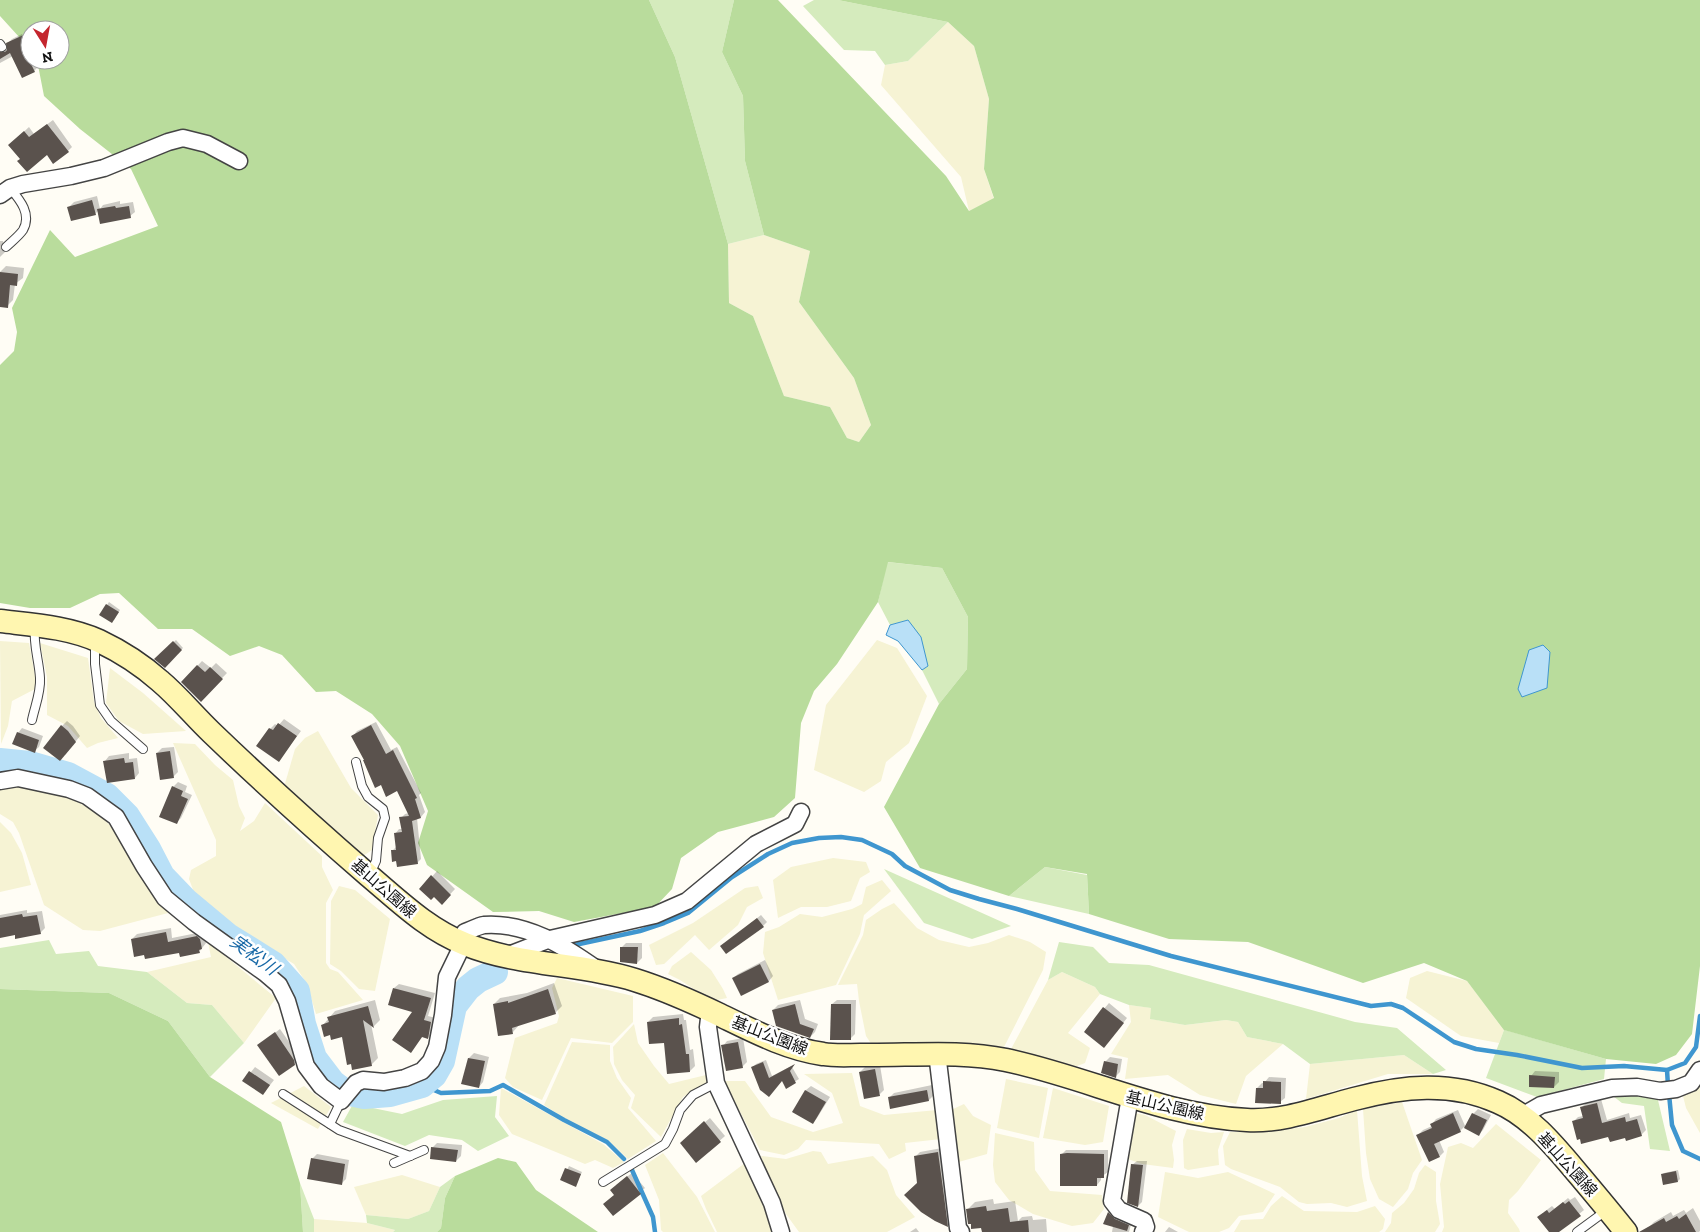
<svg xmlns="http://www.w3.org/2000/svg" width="1700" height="1232" font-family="'Zilla Slab','Noto Sans JP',serif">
  <rect width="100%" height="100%" fill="#fffdf5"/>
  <g fill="#f6f3d4">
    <path d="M948,22L974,46L989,99L984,169L994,199L969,211L961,177L881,85L885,65L908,61Z"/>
    <path d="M764,235L810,251L799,302L854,378L871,425L859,442L847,438L830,407L784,396L753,316L729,303L728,244Z"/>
    <path d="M877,640L897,648L927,696L909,743L886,762L881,781L864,792L814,770L826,705Z"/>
    <path d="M0,641L29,643L35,676V689L12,701L8,726L1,744Z"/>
    <path d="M40,643L88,658L94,702L101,718L118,738L98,743L87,748L68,726L47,715V677Z"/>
    <path d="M110,668L143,693L186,731L143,734L119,721L106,703Z"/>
    <path d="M318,731L351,788L378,815L372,850L363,856L284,787L295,749L305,738Z"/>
    <path d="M173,743L195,744L215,765L233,780L239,806L245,818L240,831L254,821L265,803L322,856V867L333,890L326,903V963L330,969L338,972L363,1000L316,1014L307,984L294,964L216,916L197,900L189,879L191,870L216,856V840Z"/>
    <path d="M22,785L47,789L73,799L101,816L115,831L129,851L141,876L160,901L172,909L168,913L100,931L83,930L44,905L19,833L13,822L0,814V788Z"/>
    <path d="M0,822L11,833L22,853L31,885L0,892Z"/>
    <path d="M833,858L866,862L870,872L860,878L851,901L827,907H801L778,918L773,880L791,867Z"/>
    <path d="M882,880L891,891L864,915L860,934L836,985L778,1000L763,953L765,932L779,927L800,914L822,917L852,909L862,904L866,887Z"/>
    <path d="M339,886L355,890L390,919L375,991L359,989L341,971L330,964L331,901Z"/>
    <path d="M758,886L763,898L747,907L738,925L709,950L695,935L664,964L656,965L649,945L693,923L745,888Z"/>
    <path d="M894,903L917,928L939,940L969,947L988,943L1009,935L1030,942L1046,952L1043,970L1003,1049L942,1042L872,1045L866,1036L859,1001L857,984L838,985L863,935L866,920L882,909Z"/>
    <path d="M208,942L276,998L244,1043L212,1005L187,1003L147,972L211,957Z"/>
    <path d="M691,952L711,970L723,989L727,998L712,1001L680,980L668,974L672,966Z"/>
    <path d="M1427,971L1467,981L1504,1030L1499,1043L1461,1036L1406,998L1410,978Z"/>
    <path d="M1062,972L1095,987L1100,994L1068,1033L1090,1048L1085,1063L1072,1068L1011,1049L1048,980Z"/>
    <path d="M557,978L633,996V1022L612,1043L571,1038L542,1100L513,1087L505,1078L515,1038L557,1023L559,1016L552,988Z"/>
    <path d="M1129,1005L1152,1008L1151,1019L1185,1025L1226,1020L1238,1022L1247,1037L1283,1044L1246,1076L1236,1104L1200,1095L1168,1075L1125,1079L1128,1058L1111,1054L1131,1022Z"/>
    <path d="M634,1024L638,1043L654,1066L669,1084L706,1075V1083L683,1097L661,1137L631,1108L635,1095L622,1080L614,1064L613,1047Z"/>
    <path d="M572,1042L610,1045V1061L617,1078L631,1098L628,1108L656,1141L628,1159L608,1140L567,1120L544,1105Z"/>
    <path d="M1404,1055L1433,1074H1388L1306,1099L1310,1064Z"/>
    <path d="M852,1073L860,1106L884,1115L937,1110L941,1139L905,1143L906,1151L889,1159L879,1144L806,1140L798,1149L784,1155L760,1150L724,1081H745L771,1117L813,1132L843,1123L832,1093L804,1074Z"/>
    <path d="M1006,1079L1048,1088L1039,1138L997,1128Z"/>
    <path d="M1700,1084V1133L1686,1108L1683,1096Z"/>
    <path d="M304,1086L331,1107L318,1129L271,1103Z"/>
    <path d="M501,1088L603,1144L624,1162L613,1168L595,1160L585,1164L512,1134L499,1115Z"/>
    <path d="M1053,1088L1109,1106L1103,1142L1085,1145L1043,1138Z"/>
    <path d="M1402,1102L1422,1160L1413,1173L1408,1189L1393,1207L1379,1199L1370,1179L1366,1153L1363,1109Z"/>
    <path d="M964,1104L973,1116L991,1125L987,1154L955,1163L951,1110Z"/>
    <path d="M1357,1110L1362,1176L1367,1201L1347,1207L1331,1203L1307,1204L1299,1202L1280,1187L1231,1169L1225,1165L1223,1146L1230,1132H1267L1305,1127L1339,1118Z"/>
    <path d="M1134,1113L1145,1115L1176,1131L1172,1145L1174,1160L1173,1168L1142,1164L1125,1158Z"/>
    <path d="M1496,1124L1541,1160L1518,1191L1509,1200L1508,1213L1519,1229L1520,1232H1442L1444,1227L1440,1184L1448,1147L1461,1143L1473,1148Z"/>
    <path d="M1187,1129L1211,1133L1224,1132L1218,1150L1219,1165L1188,1170L1184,1168L1183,1140Z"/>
    <path d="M995,1133L1034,1142L1035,1170L1050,1191L1102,1195L1104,1209L1093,1223L1072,1226L1033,1214L1009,1200L995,1182L993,1165Z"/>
    <path d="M813,1151L821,1152L828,1164L873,1156L887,1170L896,1195L915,1217L887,1232H799L786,1214L769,1179L761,1156L786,1159Z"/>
    <path d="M663,1153L697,1197L715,1232H663L661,1230L659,1200L645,1165Z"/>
    <path d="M745,1163L766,1209L773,1232H717L706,1209L701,1196Z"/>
    <path d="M1425,1165L1436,1172V1201L1440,1224L1435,1232H1385L1391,1223L1392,1213L1404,1203L1414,1189L1419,1173Z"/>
    <path d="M1165,1172L1198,1178L1228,1172L1275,1194L1263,1212L1239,1216L1229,1228L1219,1232H1189L1158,1217Z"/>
    <path d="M402,1175L440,1187L429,1211L408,1219L366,1215L354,1187Z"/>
    <path d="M1282,1196L1304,1211L1357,1212L1375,1206L1385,1219L1383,1229L1379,1232H1234L1241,1220L1263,1219L1271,1206Z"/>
    <path d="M314,1219L367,1223L395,1230L393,1232H314Z"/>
  </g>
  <g fill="#d5ebbd">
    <path d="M649,0H734L722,52L743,96L745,161L764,235L728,244L675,57Z"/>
    <path d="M814,0H838L948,22L908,61L885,65L875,51L844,50L803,6Z"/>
    <path d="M887,562L942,568L968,617L967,669L939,704L922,670L928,666L908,620L890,625L878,602Z"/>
    <path d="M1045,867L1087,875L1089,914L1009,896Z"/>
    <path d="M884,869L1011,926L972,939L924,923Z"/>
    <path d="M49,940L56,954L89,951L98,966L147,972L187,1003L212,1005L244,1043L210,1077L168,1021L109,993L0,989V948Z"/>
    <path d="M1059,942L1093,947L1109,963L1149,965L1355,1022L1397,1028L1446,1070L1433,1074L1404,1055L1310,1064L1283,1044L1247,1037L1238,1022L1226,1020L1185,1025L1150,1019L1151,1008L1129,1005L1100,994L1095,987L1062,972L1048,980Z"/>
    <path d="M1467,981L1505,1030L1606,1059L1604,1079L1537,1097L1486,1078L1504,1030Z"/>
    <path d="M497,1096L495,1117L509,1136L478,1151L462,1140L429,1135L405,1146L343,1122L353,1104L402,1114L443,1100Z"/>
    <path d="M1613,1096H1657L1670,1151L1650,1149L1644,1106L1622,1103Z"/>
    <path d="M455,1176L445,1198L441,1228L437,1232H393L395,1230L367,1223L366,1215L408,1219L429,1211L440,1187Z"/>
    <path d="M300,1183L314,1219V1232H303Z"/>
  </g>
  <g fill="#b9dc9c">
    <path d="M0,0H649L675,57L728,244L729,303L753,316L784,396L830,407L847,438L859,442L871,425L854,378L799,302L810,251L764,235L745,161L743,96L722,52L734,0H778L946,176L969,211L994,198L984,169L989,99L974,46L948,22L838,0H1700V966L1692,1034L1676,1055L1656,1064L1606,1059L1504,1030L1467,981L1424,963L1363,983L1248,942L1169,939L1089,914L1087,874L1045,867L1009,896L920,868L884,807L939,704L967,669L968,617L942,568L888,562L878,602L837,664L814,691L801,723L795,798L774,817L718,832L681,858L672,889L655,907L574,922L539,911L493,912L427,865L418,843L428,811L400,746L372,714L336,691L316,692L282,655L259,646L230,656L192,629H158L119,593L100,594L70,608H30L0,603V365L14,351L17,332L12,308L50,230L75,257L158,226L131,169L80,129L44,96L37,60H60V30H30V49L0,16Z"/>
    <path d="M0,989L109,993L168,1021L210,1077L281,1122L300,1183L303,1232H0Z"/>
    <path d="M498,1158L516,1162L536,1190L598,1232H437L441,1228L445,1198L455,1176Z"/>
  </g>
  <g fill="#b9e0f7" stroke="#3f96cf">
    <path d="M908,620L921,637L928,666L922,670L898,641L886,635L890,625Z"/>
    <path d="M1543,645L1550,652L1547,688L1522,697L1518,689L1529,650Z"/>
  </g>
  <g fill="#0003">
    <path d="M22,34L30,50V60H35L38,67L34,71L13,56L0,63V44L7,49V44L12,39Z"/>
    <path d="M53,120L72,147L68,151L47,153L21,159L14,141L29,127L34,134Z"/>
    <path d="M97,196L100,209L103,205L120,201V204L133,202L135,212L130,216L99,210L95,214L69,207L74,202Z"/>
    <path d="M0,241H3L5,252L0,257Z"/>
    <path d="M6,266L24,268L23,278L15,284L13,300L7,306L0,305V272Z"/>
    <path d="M109,602L120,610L114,620L101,614Z"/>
    <path d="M176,640L183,648L165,666L156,659Z"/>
    <path d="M202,661L211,668L216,663L227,673L201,700L182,682Z"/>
    <path d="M284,719L301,731L279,760L270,729L275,724L278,726Z"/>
    <path d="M67,721L73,726L80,736L65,755L62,726Z"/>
    <path d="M376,722L391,750L397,747L421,793L419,795L425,812L421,817L417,818L421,859L417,863L392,851L397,846L395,834L399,829H403L401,818L405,814L409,813L398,790L381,783L365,759L353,736L357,731Z"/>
    <path d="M22,728L43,736L39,747L34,751L18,733Z"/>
    <path d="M174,747L178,772L173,777L157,753L162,748Z"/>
    <path d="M129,753V759L137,758L139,773L135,778L105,761L109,756Z"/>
    <path d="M178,782L187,786L185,792L192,795L181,818L176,823L173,787Z"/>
    <path d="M437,871L455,889L442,903L434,895L421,889Z"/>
    <path d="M27,910V913L42,911L45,928L40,933L16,934L0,937V915Z"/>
    <path d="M761,915L767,922L763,926L722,946Z"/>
    <path d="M171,928L172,938L202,932L205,934L206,943L199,952L145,954L132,939L137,934Z"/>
    <path d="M626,943H642V958L637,963L621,948Z"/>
    <path d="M765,960L773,976L769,981L742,995L733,978L738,974Z"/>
    <path d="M554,983L562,1006L555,1013L519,1025L513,1032L494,1004L500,998L527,993Z"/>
    <path d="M399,984L435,993L428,1016L436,1018L433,1033L428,1038L423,1036L411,1051L414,1011L394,988Z"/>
    <path d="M375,1000L380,1020L374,1026L371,1024L378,1058L371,1065L343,1036L331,1034L323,1025L335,1011Z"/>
    <path d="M800,1000L805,1019L818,1024L815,1032L810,1037L773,1010L778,1005Z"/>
    <path d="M837,1000H856L855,1034L850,1039L832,1004Z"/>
    <path d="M1109,1003L1127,1018L1108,1042L1085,1031Z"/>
    <path d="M683,1014L684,1020H686L690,1050L693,1049L695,1066L690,1071L668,1073L665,1041L648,1022L653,1017Z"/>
    <path d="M280,1029L298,1055L299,1059L294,1064L259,1045Z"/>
    <path d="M743,1038L747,1062L742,1067L723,1046L727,1041Z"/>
    <path d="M474,1053L489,1057L483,1082L479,1087L463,1083L469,1058Z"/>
    <path d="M1110,1057L1122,1059L1120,1072L1115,1077L1105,1062Z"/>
    <path d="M766,1060L772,1076L795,1064L792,1067L799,1079L786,1087L782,1080L769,1095L753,1067L756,1064Z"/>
    <path d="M880,1065L884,1090L880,1094L860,1072L865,1067Z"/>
    <path d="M255,1067L274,1080L263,1094L244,1081Z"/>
    <path d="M1535,1071L1559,1072V1082L1554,1087L1531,1076Z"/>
    <path d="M1269,1077L1286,1078L1285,1098L1280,1102L1257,1088L1262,1083H1264Z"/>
    <path d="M932,1085L934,1095L929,1100L891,1107L889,1098L894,1093Z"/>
    <path d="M811,1086L830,1097L817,1118L813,1123L793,1112L806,1090Z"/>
    <path d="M1601,1099L1607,1120L1629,1113L1630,1118L1641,1115L1646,1130L1641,1135L1626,1137L1609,1135L1574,1121L1578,1117L1583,1116L1581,1108L1586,1103Z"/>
    <path d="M1478,1109L1491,1115L1483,1130L1478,1135L1464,1127L1460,1131L1439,1140L1444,1152L1440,1156L1418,1135L1423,1130L1432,1126V1124L1436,1119L1458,1110L1466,1128L1473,1114Z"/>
    <path d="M710,1118L725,1136L697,1161L686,1138Z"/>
    <path d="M437,1143L462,1145L461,1156L456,1161L432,1148Z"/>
    <path d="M942,1148L952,1221L948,1226L918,1184L915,1157L920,1152Z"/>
    <path d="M1066,1150H1108V1172L1101,1177V1180L1097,1185L1061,1155Z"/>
    <path d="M317,1154L349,1160L346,1179L341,1184L312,1159Z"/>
    <path d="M1137,1161H1147L1142,1202L1138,1206L1132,1165Z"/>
    <path d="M569,1166L582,1172L576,1185L562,1180Z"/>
    <path d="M1678,1170L1680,1179L1678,1181L1664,1184L1662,1175L1664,1173Z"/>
    <path d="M632,1173L645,1188L614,1214L616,1185Z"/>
    <path d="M1575,1197L1584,1210L1557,1232H1551L1544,1212L1552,1206L1555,1209L1568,1198L1570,1200Z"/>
    <path d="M993,1199L994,1204L1015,1201L1018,1221L1022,1217L1032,1216L1033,1220L1046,1219L1047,1232H983L982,1227L967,1210L975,1202Z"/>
    <path d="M1113,1208L1132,1221L1129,1232H1112L1113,1226L1105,1223L1109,1212Z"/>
    <path d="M1693,1208L1700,1221V1231L1699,1232H1649L1647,1229L1654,1222L1671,1212L1673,1216L1684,1210L1686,1213Z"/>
    <path d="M1169,1227L1178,1232H1165Z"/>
    <path d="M916,1228L919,1232H910Z"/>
  </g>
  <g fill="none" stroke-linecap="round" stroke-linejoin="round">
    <g stroke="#3f96cf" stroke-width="4.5">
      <path d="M570,946L640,931L664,923L688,913L732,877L768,854L792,843L819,838L841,837L862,840L892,854L905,866L950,890L979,899L1017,909L1171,956L1371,1006L1391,1004L1403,1008L1454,1042L1476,1049L1517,1055L1582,1068L1624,1066L1667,1070L1685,1063L1696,1047L1700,1016"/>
      <path d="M1667,1070L1668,1086"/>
      <path d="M422,1085L441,1093L490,1091L503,1085L564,1120L607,1142L624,1159"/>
      <path d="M1669,1094L1672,1125L1683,1151L1700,1159"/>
      <path d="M632,1170L653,1217L655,1232"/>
    </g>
    <path stroke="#b9e0f7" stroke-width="26" d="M0,761L30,764L68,775L107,796L127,816L148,849L162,876L186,901L228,936L273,964L297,991L303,1024L314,1058L333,1083L345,1092L364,1096L390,1094L422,1085L434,1075L442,1061L454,1006L468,988L478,980L495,972"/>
  </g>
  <g fill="#5a524d">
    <path d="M30,32V42L22,46L35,72L22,78L10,53L0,59V52H5L7,50L6,43Z"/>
    <path d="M47,124L69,152L53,164L47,155L27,172L17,161L20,159L8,145L24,131L29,137Z"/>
    <path d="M92,200L96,215L71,221L67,207Z"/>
    <path d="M115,206L116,208L129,206L131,218L100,224L97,209Z"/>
    <path d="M0,272L18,274L17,286L10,285L8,308L0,307Z"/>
    <path d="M106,604L119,612L112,623L99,615Z"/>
    <path d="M173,641L182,650L165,668L154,659Z"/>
    <path d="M197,665L205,672L210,667L223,679L201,702L181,682Z"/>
    <path d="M278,723L297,736L279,762L256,746L269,728L273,730Z"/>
    <path d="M61,725L68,731L76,742L60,761L43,748Z"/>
    <path d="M371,725L386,754L393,750L417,798L415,799L421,818L412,821L418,864L397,867L396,861L392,862L391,850H396L394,833L402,832L399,817L409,816L397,791L386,797L381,785L375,788L363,760H364L351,736Z"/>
    <path d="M17,732L39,740L35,753L12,744Z"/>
    <path d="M170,751L174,778L160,780L156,753Z"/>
    <path d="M124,758L125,763L133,762L135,779L107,783L103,761Z"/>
    <path d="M172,786L183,791L181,796L188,799L177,824L159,817Z"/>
    <path d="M431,875L451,895L442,905L434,897L431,900L419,889Z"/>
    <path d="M22,914L23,917L37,915L41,934L15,939V935L0,938V918Z"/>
    <path d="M757,918L764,927L726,954L720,946Z"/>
    <path d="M166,932L168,942L197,936L200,939L202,949L199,950L200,953L180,957L179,953L145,959L144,955L134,957L131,939Z"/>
    <path d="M620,947H638L637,964L620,962Z"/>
    <path d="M760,964L769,982L741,996L732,978Z"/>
    <path d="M393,988L431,998L424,1020L431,1022L428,1039L422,1037L411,1053L392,1040L412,1012L388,1005Z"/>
    <path d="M548,989L556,1014L512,1028L513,1034L498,1036L493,1004L508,1001V1003Z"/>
    <path d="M795,1004L800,1024L814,1029L810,1038L776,1026L772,1010Z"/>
    <path d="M831,1004H851V1040H830Z"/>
    <path d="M368,1006L374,1028L363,1020L372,1066L352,1070L351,1064L347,1065L342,1037L331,1040L330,1035L324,1037L321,1025L329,1022L327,1017Z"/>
    <path d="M1103,1007L1124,1023L1104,1048L1084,1032Z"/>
    <path d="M679,1018V1025L682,1024L686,1054H689L690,1072L667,1074L664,1043L649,1044L647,1022Z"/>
    <path d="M275,1032L294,1060L295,1065L279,1076L257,1045Z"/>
    <path d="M738,1042L743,1068L726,1071L721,1045Z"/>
    <path d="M468,1058L485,1061L479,1088L461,1084Z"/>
    <path d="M1104,1061L1118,1064L1116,1078L1101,1073Z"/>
    <path d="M763,1062L769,1078L795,1064L790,1071L796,1083L786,1089L782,1081L769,1097L760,1090L751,1067Z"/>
    <path d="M875,1069L880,1096L864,1099L859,1072Z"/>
    <path d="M249,1071L270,1085L263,1095L242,1081Z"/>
    <path d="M1529,1075L1555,1077L1554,1088L1529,1087Z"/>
    <path d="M1263,1081L1281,1082V1104L1255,1103L1256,1088H1263Z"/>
    <path d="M805,1090L826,1102L813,1124L792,1112Z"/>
    <path d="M927,1090L929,1101L890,1109L888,1097Z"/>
    <path d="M1597,1103L1602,1123L1625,1117L1626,1122L1637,1119L1642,1136L1626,1141L1625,1138L1610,1142L1608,1137L1581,1144L1580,1139L1577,1140L1572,1121L1583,1118L1580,1107Z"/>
    <path d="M1453,1113L1461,1132L1434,1144L1440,1157L1429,1162L1416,1135L1432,1128L1430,1124Z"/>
    <path d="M1472,1113L1487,1120L1479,1136L1464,1128Z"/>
    <path d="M704,1121L721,1142L696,1163L680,1143Z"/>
    <path d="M431,1147L458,1150L456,1162L430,1159Z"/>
    <path d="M938,1152L944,1196L948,1227L935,1221L921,1212L904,1195L917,1183L914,1156Z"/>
    <path d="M1067,1153L1104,1154V1178H1097V1186H1060V1154Z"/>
    <path d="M311,1158L345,1164L342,1185L307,1179Z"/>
    <path d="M1131,1164L1143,1165L1138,1207L1127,1203Z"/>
    <path d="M565,1168L581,1174L576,1187L560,1180Z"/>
    <path d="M1676,1171L1678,1182L1663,1185L1661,1174Z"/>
    <path d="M627,1176L641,1194L613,1216L603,1204L614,1195L610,1190Z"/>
    <path d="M1569,1201L1581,1216L1559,1232H1549L1537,1217L1547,1210L1549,1213L1563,1202L1565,1204Z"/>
    <path d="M986,1206L987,1211L1008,1208L1010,1222L1028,1220L1029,1232H982L981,1228L971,1229V1224H968L966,1209Z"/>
    <path d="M1108,1212L1115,1219L1129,1225L1127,1231L1103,1224Z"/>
    <path d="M1686,1214L1696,1232H1639L1664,1218L1666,1222L1677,1216L1679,1219Z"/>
  </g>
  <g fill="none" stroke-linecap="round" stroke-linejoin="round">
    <g stroke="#444" stroke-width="10">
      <g id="lane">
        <path d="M0,44L2,47"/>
        <path d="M6,247C11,242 19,236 23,230C32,214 20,200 10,188"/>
        <path d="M95,641V664L100,705L111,721L143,749"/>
        <path d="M32,720C35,706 41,692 40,678C39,660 33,645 35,627"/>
        <path d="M356,762L362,786L368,797L383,809L385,818L378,838L376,861L370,874"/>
        <path d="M283,1094L339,1130L410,1156"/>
        <path d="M330,1124L341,1101"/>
        <path d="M394,1163L424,1150"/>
        <path d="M603,1182L665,1144L673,1129L680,1110L693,1095L716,1083"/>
        <path d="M1577,1232L1607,1210"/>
      </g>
    </g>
    <g stroke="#444" stroke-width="19">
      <g id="street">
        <path d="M0,195L10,188L23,184L71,176L104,168L168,142L183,138L207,144L239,161"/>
        <path d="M0,781L18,778L69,789L87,796L116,817L144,866L165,898L194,922L265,973L279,985L287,1001L306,1066L321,1086L341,1101L356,1083L363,1080L384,1082L405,1078L422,1071L431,1061L437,1047L443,1015L447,977L463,944L465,932C471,930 478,926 484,925C527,922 564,946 598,970"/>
        <path d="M506,956L550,939L655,915L687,901L756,844L795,824L801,812"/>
        <path d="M710,1010L708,1027L716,1083L772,1203L781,1232"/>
        <path d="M937,1053L958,1228L961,1232"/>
        <path d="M1130,1097L1112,1201L1119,1210L1144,1221L1146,1227L1143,1232"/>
        <path d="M1522,1116L1541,1105L1612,1088L1637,1087L1660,1091L1676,1089L1691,1083L1700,1070"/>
      </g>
    </g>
    <g stroke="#333" stroke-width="25">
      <path id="secondary" d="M0,621C33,625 68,627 99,641C120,651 142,665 160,681C179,697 194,716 212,733C263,782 315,829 368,875C399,901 427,929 465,944C519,966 580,963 635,980C664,989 693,1002 720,1015C753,1031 787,1049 823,1054C835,1056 848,1055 860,1055C909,1056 958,1050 1006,1060C1087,1077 1163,1116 1247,1120C1284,1122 1319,1108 1354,1099C1403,1086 1451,1081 1498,1102C1531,1116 1557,1149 1579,1175C1595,1194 1611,1213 1626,1232"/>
    </g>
    <use href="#lane" stroke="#fff" stroke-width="8"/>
    <use href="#street" stroke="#fff" stroke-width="16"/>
    <use href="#secondary" stroke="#fff6b0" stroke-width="22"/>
  </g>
  <g text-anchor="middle" stroke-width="5" stroke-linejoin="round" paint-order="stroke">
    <g font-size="16" fill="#111" stroke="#fff">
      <text transform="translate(384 888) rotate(41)" y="6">基山公園線</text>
      <text transform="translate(770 1035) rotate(21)" y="6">基山公園線</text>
      <text transform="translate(1165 1105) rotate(13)" y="6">基山公園線</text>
      <text transform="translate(1568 1164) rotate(48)" y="6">基山公園線</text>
    </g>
    <g font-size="18" font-style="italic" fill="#1768a6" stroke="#fff">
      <text transform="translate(254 955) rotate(36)" y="6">実松川</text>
    </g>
  </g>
  <g transform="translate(45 45) rotate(169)"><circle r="24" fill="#ffffff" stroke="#a0a0a0"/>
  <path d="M0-4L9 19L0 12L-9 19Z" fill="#c4262e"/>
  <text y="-8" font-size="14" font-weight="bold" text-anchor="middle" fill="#111111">N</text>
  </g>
</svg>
